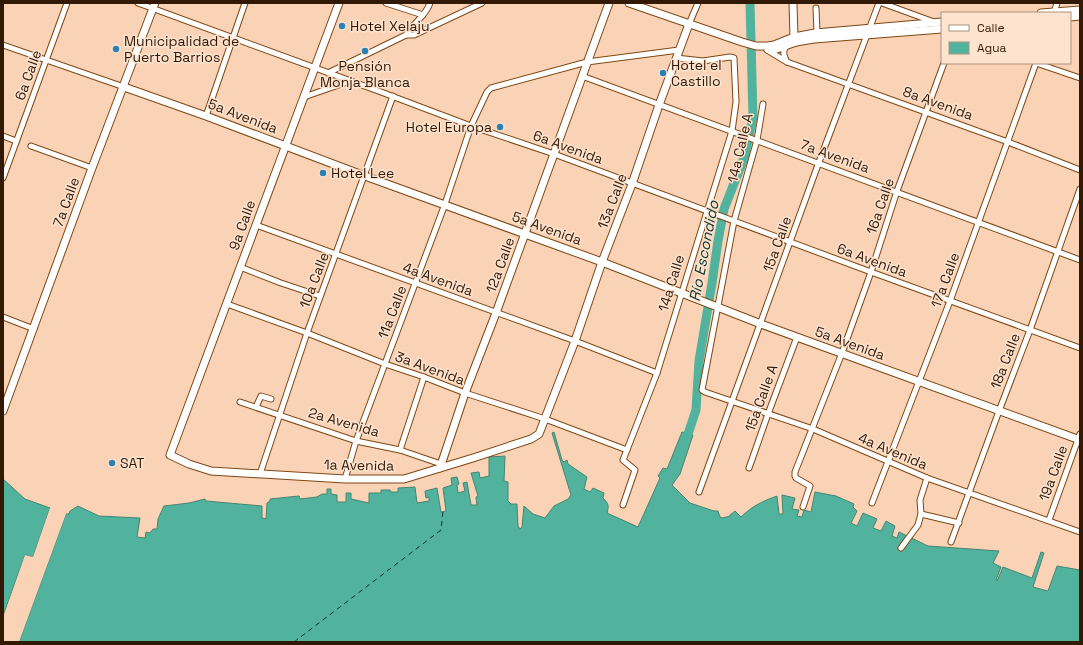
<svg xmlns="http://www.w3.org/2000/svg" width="1083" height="645" font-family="'Space Grotesk',sans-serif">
  <rect width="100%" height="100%" fill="#fad3b6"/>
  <g fill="#51b29e" stroke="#478470">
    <path d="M554,432L562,460L564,462L567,460L568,464L587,477L584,489L590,492L593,488L604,493L603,498C609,504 609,506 607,513L638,527L660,478L658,476L663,468L667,469L682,432L693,435L680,474L672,485L690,503L714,511H718L720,517L723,518L730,516V515L735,511L741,517C752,506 763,501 777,496L779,514H783L782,495L795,498L792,509L799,510L797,516L802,517L804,510L811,512L815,492L836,496L854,504L853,507L857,511L851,523L857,526L863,513L877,519L873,528L881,531L886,521L895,526L892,536L897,538L899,532L928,546L999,551L993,563L1001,567L996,580L997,581L1003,567L1032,578L1041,552L1044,553L1033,587L1048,591L1057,566L1080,570V642H19L66,514H69L70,511L78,506L99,516L140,518L137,537L145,538L146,532L150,533L153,529H157L158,519L164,506L189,503L205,499L206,501L262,506V518L266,519L267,503L270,501V499L299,496L300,499L317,497L322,494H327V489H331V494L337,495V502H346V493H351V499L369,503V493H381V490H390L391,492H398V488L415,487L417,503L429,501V497L426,498L425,491L437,488L441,512L446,511L443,488L452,485L451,478L457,477L459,484L457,485L458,493L465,491L463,483L467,482L471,505H477L476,497L478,496L471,473L479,472L480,478L489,476V457L505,456L504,481L508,482V501L511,504H517L518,526L520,529L522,527L524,506L533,514L545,518L554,506L568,499L571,495L552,433Z"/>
    <path d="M3,479L25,499L50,508L33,557L25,555L3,616Z"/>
  </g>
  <g fill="#fad3b6">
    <path d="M50,508L52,509L35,558L33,559L26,557L5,617L3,618L25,555L33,557Z"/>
    <path d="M64,513L66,514L19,642H17Z"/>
  </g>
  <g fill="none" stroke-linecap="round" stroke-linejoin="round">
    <path stroke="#51b29e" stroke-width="9" d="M688,434L696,410L699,361L712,283L718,241L724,209L744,158L753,117L750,3"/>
    <path stroke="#04342c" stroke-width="1" stroke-dasharray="5 4" stroke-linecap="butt" d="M294,642L441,530L443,511"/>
    <g stroke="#7f4713" stroke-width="7">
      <g id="minor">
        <path d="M138,3L381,92L471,126L554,154L871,272L1080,348"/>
        <path d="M386,3L423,15"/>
        <path d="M882,3L934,22"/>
        <path d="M816,8L817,33"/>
        <path d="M1054,13L1057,3"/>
        <path d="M689,24L698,3"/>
        <path d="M406,35C413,23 426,16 430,3"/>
        <path d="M3,45L124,87"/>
        <path d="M786,46C782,52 784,56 787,62"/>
        <path d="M767,50L787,62L1008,142L1080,170"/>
        <path d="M1036,63L1080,78"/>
        <path d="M328,73L406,35H414L482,3"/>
        <path d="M582,76L1080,260"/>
        <path d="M304,97L350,81"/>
        <path d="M763,104L757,140L734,221L702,390L705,392L813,429L927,478L1080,532"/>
        <path d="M206,116L245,3"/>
        <path d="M3,136L16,141"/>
        <path d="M31,146L92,168"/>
        <path d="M3,178L67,3"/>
        <path d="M256,225L575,341L657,373"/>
        <path d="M240,267L281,283L320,296"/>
        <path d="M227,304L307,333L385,364L424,377L465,393L545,419L627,450"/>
        <path d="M3,317L34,329"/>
        <path d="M240,402L356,441L400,450L441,464"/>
        <path d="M256,407L261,396L271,399"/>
        <path d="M400,450L424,377"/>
        <path d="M749,468L768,414L797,337"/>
        <path d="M260,474L307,333L393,96"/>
        <path d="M345,479L356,441L445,204L471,126L487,92L491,88L587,62L679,50"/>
        <path d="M699,492L819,162L879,3"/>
        <path d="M872,503L950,301L1036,63"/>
        <path d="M623,505L635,470L623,460L657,373L732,131L736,102L734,58L730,57L703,61L676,58"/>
        <path d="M803,507L810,486L796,478L795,476V472L842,353L871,272L897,191L944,63"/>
        <path d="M921,514L959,523"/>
        <path d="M1049,520L1080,434"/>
        <path d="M951,542L999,411L1030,330L1080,189"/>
        <path d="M901,548L918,525L921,514L920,500L927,478"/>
      </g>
    </g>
    <g stroke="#7f4713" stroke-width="9">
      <g id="tertiary">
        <path d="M339,3L170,455L189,464L211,471L345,479H404L473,458L531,439L539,434L575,341L602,262L632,184L659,105L689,24"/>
        <path d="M793,3L794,37L796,42"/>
        <path d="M124,87L206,116L365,176L602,262L761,324L1080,440"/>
        <path d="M3,411L92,168L155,3"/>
        <path d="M440,468L465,393L496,313L609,3"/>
      </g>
    </g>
    <g stroke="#7f4713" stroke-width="9">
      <g id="secondary">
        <path d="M629,3L742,42L756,46H768L774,45L794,37L815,33L942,22"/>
        <path d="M1041,13L1080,10"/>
        <path d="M1070,17L1080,16"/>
        <path d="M774,50L796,42L814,39L942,29"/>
      </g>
    </g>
    <use href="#minor" stroke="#fff" stroke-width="5"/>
    <use href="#tertiary" stroke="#fff" stroke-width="7"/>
    <use href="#secondary" stroke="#fff" stroke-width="7"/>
  </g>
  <g fill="#2d81b1" stroke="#fee3cf" stroke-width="1.5">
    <circle cx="342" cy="26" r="4"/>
    <circle cx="116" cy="49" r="4"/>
    <circle cx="365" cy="51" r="4"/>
    <circle cx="663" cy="73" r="4"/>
    <circle cx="500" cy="127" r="4"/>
    <circle cx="323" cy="173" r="4"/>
    <circle cx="112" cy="463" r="4"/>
  </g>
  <g text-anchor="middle" stroke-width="3" stroke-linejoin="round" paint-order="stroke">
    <g font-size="14" fill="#311905" stroke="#fee3cf" text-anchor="start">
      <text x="350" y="31">Hotel Xelaju</text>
      <text x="124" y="46">Municipalidad de<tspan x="124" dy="16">Puerto Barrios</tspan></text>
      <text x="671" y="70">Hotel el<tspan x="671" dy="16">Castillo</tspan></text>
      <text x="365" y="71" text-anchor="middle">Pensión<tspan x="365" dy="16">Monja Blanca</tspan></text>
      <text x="492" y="132" text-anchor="end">Hotel Europa</text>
      <text x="331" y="178">Hotel Lee</text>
      <text x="120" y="468">SAT</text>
    </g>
    <g font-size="14" fill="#311905" stroke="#fee3cf">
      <text transform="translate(28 75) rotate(-70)" y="5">6a Calle</text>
      <text transform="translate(938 103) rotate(20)" y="5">8a Avenida</text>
      <text transform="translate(243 116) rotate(21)" y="5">5a Avenida</text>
      <text transform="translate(568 147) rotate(20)" y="5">6a Avenida</text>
      <text transform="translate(740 148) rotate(-77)" y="5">14a Calle A</text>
      <text transform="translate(835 156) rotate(20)" y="5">7a Avenida</text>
      <text transform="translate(612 201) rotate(-69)" y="5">13a Calle</text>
      <text transform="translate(66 202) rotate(-70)" y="5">7a Calle</text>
      <text transform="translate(880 206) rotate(-71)" y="5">16a Calle</text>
      <text transform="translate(242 225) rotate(-70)" y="5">9a Calle</text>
      <text transform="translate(547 228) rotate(20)" y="5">5a Avenida</text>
      <text transform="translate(777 244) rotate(-70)" y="5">15a Calle</text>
      <text transform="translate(872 260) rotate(20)" y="5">6a Avenida</text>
      <text transform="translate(500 265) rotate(-70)" y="5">12a Calle</text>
      <text transform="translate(438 279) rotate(20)" y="5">4a Avenida</text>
      <text transform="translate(314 280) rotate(-69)" y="5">10a Calle</text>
      <text transform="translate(945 280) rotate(-70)" y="5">17a Calle</text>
      <text transform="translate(671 283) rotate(-73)" y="5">14a Calle</text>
      <text transform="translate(392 312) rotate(-69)" y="5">11a Calle</text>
      <text transform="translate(850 343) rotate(20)" y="5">5a Avenida</text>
      <text transform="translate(1005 361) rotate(-69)" y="5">18a Calle</text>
      <text transform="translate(430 368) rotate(20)" y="5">3a Avenida</text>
      <text transform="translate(761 398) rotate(-70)" y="5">15a Calle A</text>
      <text transform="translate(344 422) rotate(16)" y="5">2a Avenida</text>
      <text transform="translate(893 451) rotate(23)" y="5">4a Avenida</text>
      <text transform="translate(359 465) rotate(1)" y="5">1a Avenida</text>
      <text transform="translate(1053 473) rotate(-70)" y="5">19a Calle</text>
    </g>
    <g font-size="15" font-style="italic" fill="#04342c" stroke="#fee3cf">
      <text transform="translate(704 251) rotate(-79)" y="5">Río Escondido</text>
    </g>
  </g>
  <rect width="1083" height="645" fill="none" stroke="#311905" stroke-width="8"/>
  <rect x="941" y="12" width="130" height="52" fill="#fee3cf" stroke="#ac927e"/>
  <rect x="949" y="25" width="20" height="6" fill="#ffffff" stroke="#ac927e"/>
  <text x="977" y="32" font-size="12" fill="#311905">Calle</text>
  <rect x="949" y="42" width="20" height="12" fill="#51b29e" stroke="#ac927e"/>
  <text x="977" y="52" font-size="12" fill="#311905">Agua</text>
</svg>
